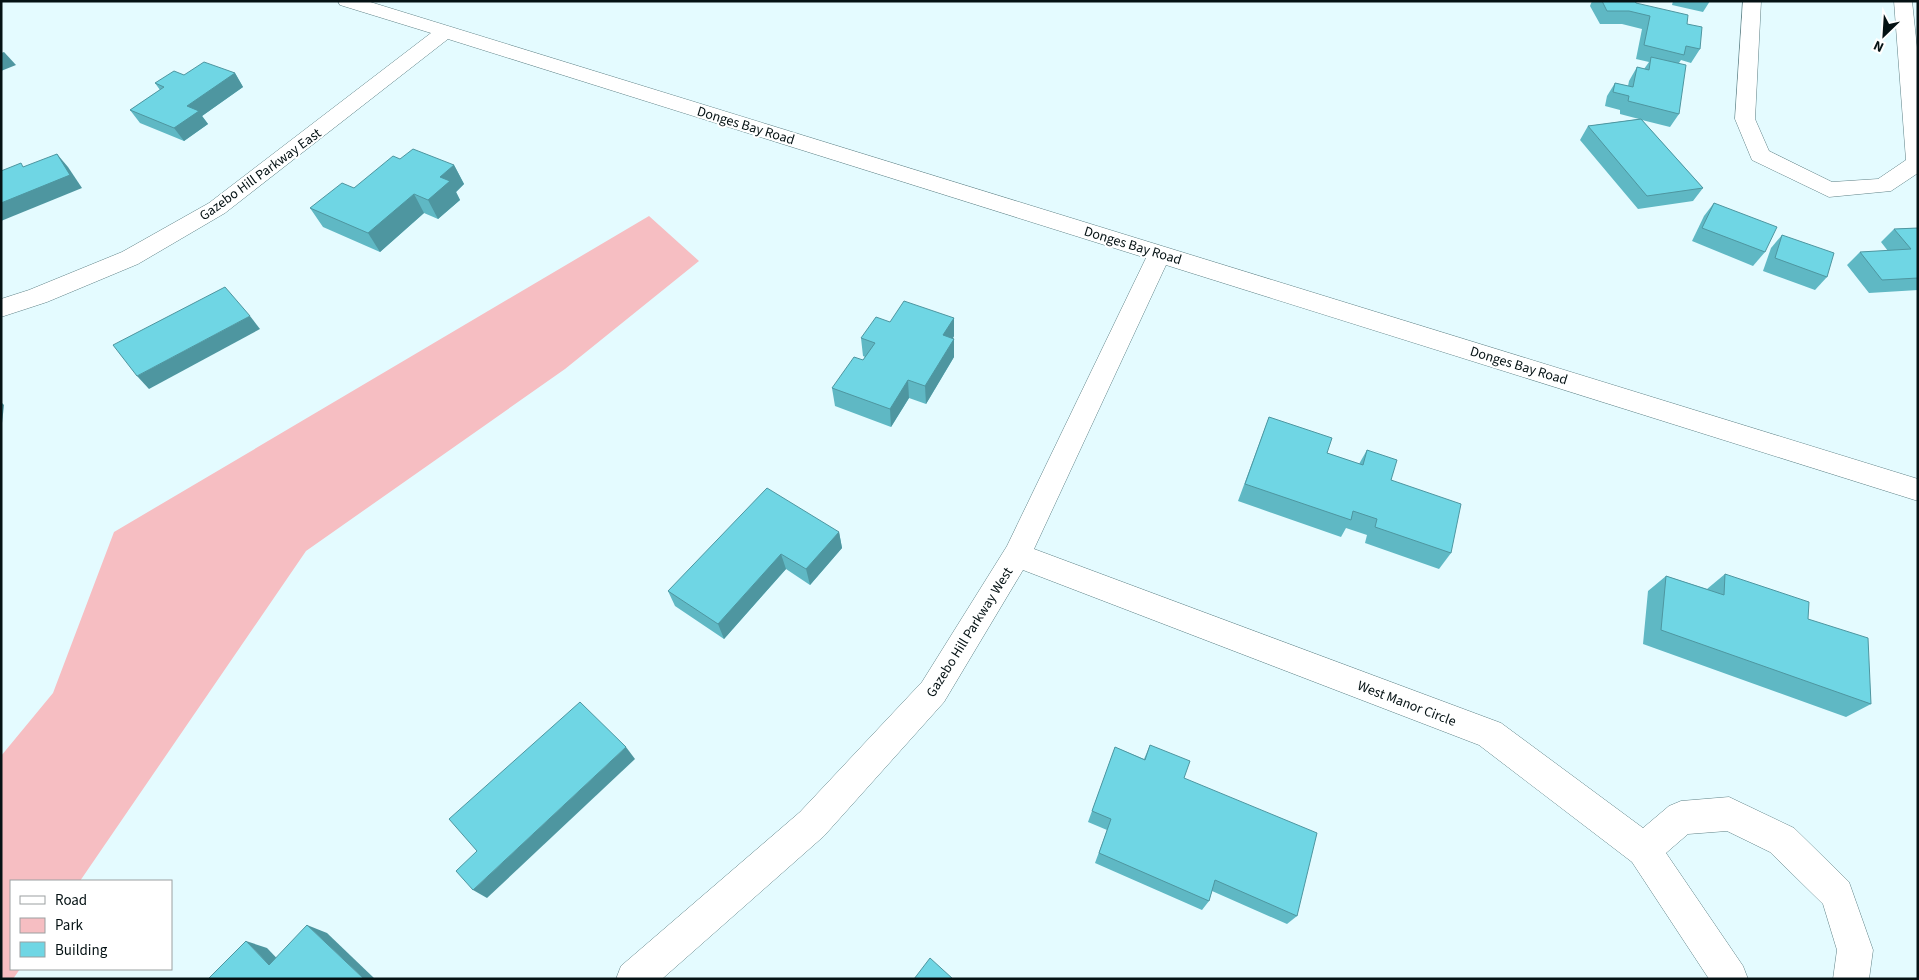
<svg xmlns="http://www.w3.org/2000/svg" width="1919" height="980" font-family="'Source Sans 3',sans-serif">
  <rect width="100%" height="100%" fill="#e4fbff"/>
  <path fill="#f6bec2" d="M649,216L699,261L565,369L306,551L80,881H11V969H20L13,979H1V756L53,693L114,532Z"/>
  <g fill="none" stroke-linecap="round" stroke-linejoin="round">
    <g stroke="#5f8287" stroke-width="1">
      <g id="minor">
        <path d="M338,1H367L1918,479V501L1166,265L1034,549L1501,723L1643,828L1669,806L1681,801L1729,797L1794,828L1849,882L1873,950L1869,979H1833L1837,950L1823,904L1770,852L1727,831L1688,834L1666,853L1743,966L1748,979H1709L1632,862L1479,745L1023,570L944,702L824,836L662,979H616L621,966L800,812L922,682L1007,546L1146,258L448,39L225,213L138,264L47,302L1,317V299L29,290L122,252L209,203L431,33L340,5Z"/>
        <path d="M1743,1H1761L1755,119L1769,151L1832,182L1878,179L1906,160L1894,1H1912L1918,57V173L1891,191L1829,197L1752,160L1735,119Z"/>
      </g>
    </g>
    <use href="#minor" fill="#fff" fill-rule="evenodd"/>
  </g>
  <g fill="#5fb8c4">
    <path d="M1592,1H1635L1636,3L1687,24L1700,49L1691,63L1681,60L1679,63V114L1670,127L1642,120L1703,188L1693,201L1638,209L1580,140L1588,126L1639,119L1620,114V110L1605,106L1607,96L1615,83L1628,86L1629,81L1637,67L1644,69L1649,62L1636,59L1642,29L1622,24H1600L1590,6Z"/>
    <path d="M1673,1H1710L1703,12L1672,5Z"/>
    <path d="M235,73L243,87L202,116L208,124L184,141L140,123L130,110L160,90L155,83L184,75Z"/>
    <path d="M400,159L454,165L464,184L456,192L460,200L438,219L424,213L380,252L323,227L310,208L354,188Z"/>
    <path d="M1714,203L1765,252L1753,266L1692,241L1704,216Z"/>
    <path d="M1918,228V290L1869,293L1847,265L1860,252L1888,251L1881,242L1894,229Z"/>
    <path d="M1782,235L1827,277L1815,290L1763,271L1771,248Z"/>
    <path d="M954,318V336L953,338L954,339V357L926,404L909,398L891,427L835,406L832,388L863,360L865,357L863,356L861,338L890,322Z"/>
    <path d="M1269,417L1327,453L1359,464L1367,450L1451,553L1439,569L1365,543L1367,535L1346,528L1341,537L1238,501Z"/>
    <path d="M839,532L842,548L810,585L786,569L724,639L675,606L668,591Z"/>
    <path d="M1725,574L1808,619L1871,704L1846,717L1643,644L1648,591L1666,576L1707,589Z"/>
    <path d="M1150,745L1184,778L1297,916L1287,924L1212,891L1209,901L1202,910L1095,863L1107,830L1088,822L1115,747L1144,759Z"/>
  </g>
  <g fill="#4e96a0">
    <path d="M4,52L16,65L1,71V53Z"/>
    <path d="M235,73L243,87L202,116L208,124L184,141L174,128L187,106Z"/>
    <path d="M57,154L68,167L82,188L1,221V203Z"/>
    <path d="M454,165L464,184L456,192L460,200L438,219L428,200L440,177Z"/>
    <path d="M414,194L424,213L380,252L368,233Z"/>
    <path d="M250,316L260,329L149,389L137,376Z"/>
    <path d="M954,318V336L944,353L943,335Z"/>
    <path d="M954,339V357L926,404L925,386Z"/>
    <path d="M908,380L909,398L891,427L890,409Z"/>
    <path d="M1,402L4,405L1,432Z"/>
    <path d="M839,532L842,548L810,585L806,569Z"/>
    <path d="M781,554L786,569L724,639L718,624Z"/>
    <path d="M626,747L635,759L487,898L473,890Z"/>
    <path d="M307,925L327,933L375,979H364Z"/>
    <path d="M246,941L267,948L290,972L269,965Z"/>
  </g>
  <g fill="#6fd6e4" stroke="#4e96a0">
    <path d="M1602,1H1635L1636,3L1688,15L1687,24L1702,27L1700,49L1686,46L1684,55L1644,45L1650,16L1629,11H1607Z"/>
    <path d="M1651,57L1686,65L1679,114L1628,101L1629,96L1613,92L1615,83L1633,87L1637,67L1649,70Z"/>
    <path d="M204,62L235,73L187,106L199,111L174,128L130,110L164,87L155,83L174,71L184,75Z"/>
    <path d="M1641,119L1703,188L1647,196L1588,126Z"/>
    <path d="M413,149L454,165L440,177L450,181L428,200L414,194L368,233L310,208L342,183L354,188L393,156L400,159Z"/>
    <path d="M57,154L70,175L1,203V171L21,163L23,167Z"/>
    <path d="M1714,203L1777,227L1765,252L1702,228Z"/>
    <path d="M1918,228V278L1882,280L1860,252L1911,249L1894,229Z"/>
    <path d="M1782,235L1834,253L1827,277L1775,258Z"/>
    <path d="M225,287L250,316L137,376L113,345Z"/>
    <path d="M904,301L954,318L943,335L954,339L925,386L908,380L890,409L832,388L854,357L863,360L875,343L861,338L876,317L890,322Z"/>
    <path d="M1269,417L1332,438L1327,453L1363,465L1367,450L1397,460L1391,480L1461,504L1451,553L1375,527L1377,519L1353,511L1351,520L1245,484Z"/>
    <path d="M767,488L839,532L806,569L781,554L718,624L668,591Z"/>
    <path d="M1725,574L1809,602L1808,619L1868,638L1871,704L1661,630L1666,576L1724,595Z"/>
    <path d="M580,702L626,747L473,890L456,871L477,851L449,819Z"/>
    <path d="M1150,745L1190,761L1184,778L1317,833L1297,916L1215,880L1209,901L1099,853L1111,819L1092,811L1115,747L1145,760Z"/>
    <path d="M307,925L364,979H208L246,941L269,965Z"/>
    <path d="M930,958L953,979H914Z"/>
  </g>
  <g text-anchor="middle" stroke-width="4" stroke-linejoin="round" paint-order="stroke">
    <g font-size="14" fill="#051214" stroke="#fff">
      <text transform="translate(746 125) rotate(17)" y="5">Donges Bay Road</text>
      <text transform="translate(260 174) rotate(-36)" y="5">Gazebo Hill Parkway East</text>
      <text transform="translate(1133 245) rotate(17)" y="5">Donges Bay Road</text>
      <text transform="translate(1519 365) rotate(17)" y="5">Donges Bay Road</text>
      <text transform="translate(969 632) rotate(-58)" y="5">Gazebo Hill Parkway West</text>
      <text transform="translate(1407 703) rotate(21)" y="5">West Manor Circle</text>
    </g>
  </g>
  <rect width="1919" height="980" fill="none" stroke="#051214" stroke-width="5"/>
  <rect x="10" y="880" width="162" height="90" fill="#ffffff" stroke="#9ba0a1"/>
  <rect x="20" y="896" width="25" height="8" fill="#ffffff" stroke="#9ba0a1"/>
  <text x="55" y="905" font-size="15" fill="#051214">Road</text>
  <rect x="20" y="918" width="25" height="15" fill="#f6bec2" stroke="#9ba0a1"/>
  <text x="55" y="930" font-size="15" fill="#051214">Park</text>
  <rect x="20" y="942" width="25" height="15" fill="#6fd6e4" stroke="#9ba0a1"/>
  <text x="55" y="955" font-size="15" fill="#051214">Building</text>
  <g transform="translate(1884 35) rotate(205)" stroke="#ffffff" stroke-width="4" paint-order="stroke">
  <path d="M0-4L9 19L0 12L-9 19Z" fill="#051214"/>
  <text y="-8" font-size="14" font-weight="bold" text-anchor="middle" fill="#051214">N</text>
  </g>
</svg>
